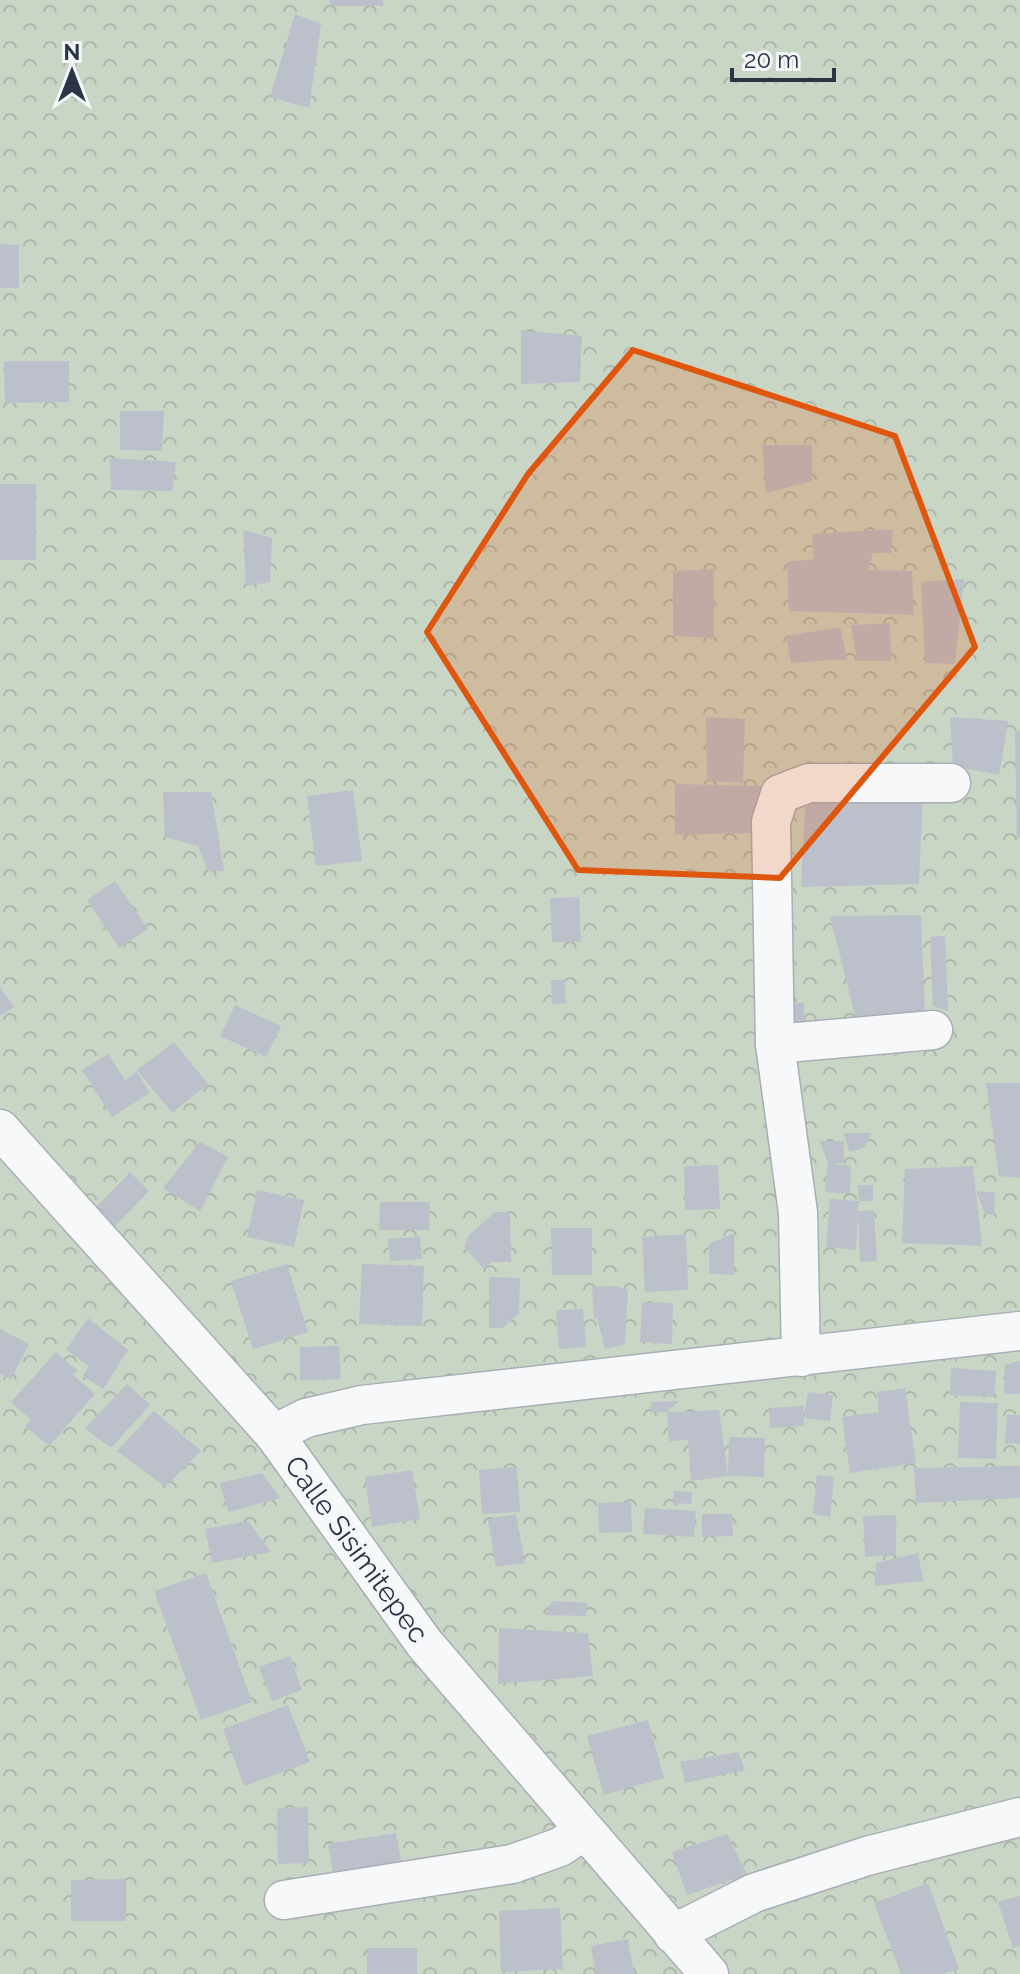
<svg xmlns="http://www.w3.org/2000/svg" width="1020" height="1974" font-family="Raleway,sans-serif">
  <defs>
    <pattern id="park-crowns" width="20" height="18" patternUnits="userSpaceOnUse" patternTransform="scale(2)"><rect width="20" height="18" fill="#c9d6c5"/><path d="M2 6a3 3 0 1 1 6 0M12 15a3 3 0 1 1 6 0" fill="none" stroke="#adb8ab"/></pattern>
  </defs>
  <rect width="100%" height="100%" fill="#e4e7ec"/>
  <rect fill="url(#park-crowns)" x="0" y="0" width="1020" height="1974"/>
  <g fill="#bbc0ca">
    <rect x="330" y="0" width="53" height="6"/>
    <path d="M295,14L321,24L309,108L270,97Z"/>
    <path d="M0,244L19,245V288H0Z"/>
    <path d="M521,330L582,336L580,382L521,384Z"/>
    <path d="M4,361H69V402L5,403Z"/>
    <path d="M120,411H164L162,451L120,450Z"/>
    <path d="M762,445H812V481L766,493Z"/>
    <path d="M110,458L176,462L172,491L111,490Z"/>
    <rect x="0" y="484" width="36" height="76"/>
    <path d="M893,529L891,553H873L868,570L912,571L914,615L789,611L787,562L814,559L812,534Z"/>
    <path d="M243,530L272,538L270,582L246,586Z"/>
    <path d="M714,569V638L673,636V571Z"/>
    <path d="M964,579L955,664L925,663L921,582Z"/>
    <path d="M890,623L891,661H857L851,625Z"/>
    <path d="M840,627L847,659L791,663L786,636Z"/>
    <path d="M706,717L745,719L743,783L707,781Z"/>
    <path d="M950,717L1008,721L999,775L953,766Z"/>
    <path d="M1015,730L1020,731V838L1017,839Z"/>
    <path d="M675,784L764,786L752,833L675,835Z"/>
    <path d="M353,790L362,861L316,866L307,796Z"/>
    <path d="M163,792H211L224,871H208L198,846L165,837Z"/>
    <path d="M923,792L919,884L801,887L806,793Z"/>
    <path d="M115,881L148,929L119,948L87,900Z"/>
    <path d="M579,897L581,942H552L550,898Z"/>
    <path d="M921,915L925,1013L856,1019L830,916Z"/>
    <path d="M945,936L948,1011L933,1006L930,937Z"/>
    <path d="M551,980H565L566,1003L552,1004Z"/>
    <path d="M0,987L14,1007L0,1016Z"/>
    <path d="M786,1003H804V1028L786,1029Z"/>
    <path d="M235,1005L281,1026L266,1057L220,1036Z"/>
    <path d="M174,1042L208,1084L172,1113L137,1070Z"/>
    <path d="M108,1054L125,1080L137,1072L150,1093L112,1117L82,1070Z"/>
    <path d="M986,1083H1020V1178L999,1176Z"/>
    <path d="M844,1133H872L864,1148L849,1152Z"/>
    <path d="M820,1141H844V1163L830,1164L851,1166L850,1194L825,1192L828,1164Z"/>
    <path d="M200,1142L228,1157L200,1211L163,1188Z"/>
    <path d="M718,1165L720,1209L685,1210L684,1166Z"/>
    <path d="M973,1166L982,1246L902,1243L905,1169Z"/>
    <path d="M130,1172L149,1191L112,1229L93,1211Z"/>
    <path d="M858,1185H873V1201H859L857,1211L874,1210L877,1261L860,1262L858,1215L856,1250L826,1247L830,1199L859,1201Z"/>
    <path d="M257,1190L304,1200L294,1247L247,1237Z"/>
    <path d="M976,1191L995,1193L994,1215L985,1214Z"/>
    <path d="M380,1202H430L429,1230H379Z"/>
    <path d="M495,1212H510L511,1262H491L484,1269L464,1247L469,1235Z"/>
    <path d="M551,1228H592V1275H552Z"/>
    <path d="M734,1233V1275L709,1274V1244Z"/>
    <path d="M686,1234L688,1290L645,1292L642,1237Z"/>
    <path d="M420,1237L422,1259L390,1261L388,1239Z"/>
    <path d="M287,1264L308,1332L253,1349L231,1281Z"/>
    <path d="M362,1264L424,1266L422,1326L359,1324Z"/>
    <path d="M489,1277L520,1278L519,1314L502,1328H489Z"/>
    <path d="M616,1286L628,1290L625,1344L605,1349L597,1317L594,1320L592,1287Z"/>
    <path d="M642,1302L673,1303L672,1344L640,1342Z"/>
    <path d="M583,1309L586,1347L559,1349L556,1310Z"/>
    <path d="M88,1318L128,1350L103,1389L83,1376L89,1366L66,1350Z"/>
    <path d="M0,1329L29,1344L11,1380L0,1374Z"/>
    <path d="M339,1346L341,1379L300,1380V1347Z"/>
    <path d="M56,1352L78,1371L72,1374L95,1394L49,1446L25,1426L31,1420L11,1402Z"/>
    <path d="M1020,1361V1394H1004L1005,1365Z"/>
    <path d="M951,1368L996,1371L994,1397L950,1395Z"/>
    <path d="M127,1384L150,1405L111,1448L85,1428Z"/>
    <path d="M905,1388L916,1463L850,1473L842,1417L879,1412L877,1392Z"/>
    <path d="M808,1392L833,1395L830,1421L804,1418Z"/>
    <path d="M679,1401L667,1412L719,1410L728,1476L729,1437L765,1438L764,1477L728,1476L691,1481L688,1440L669,1441L667,1412L651,1413V1402Z"/>
    <path d="M960,1402L998,1403L996,1459L958,1458Z"/>
    <path d="M803,1406L804,1426L770,1428L769,1408Z"/>
    <path d="M154,1411L201,1451L165,1487L117,1451Z"/>
    <path d="M1007,1415H1020V1444L1005,1443Z"/>
    <path d="M1020,1466V1498L916,1503L914,1468Z"/>
    <path d="M517,1467L520,1512L482,1514L479,1470Z"/>
    <path d="M412,1470L420,1519L372,1527L365,1477Z"/>
    <path d="M262,1473L280,1498L228,1512L220,1483Z"/>
    <path d="M817,1475L834,1477L830,1517L813,1514Z"/>
    <path d="M674,1491L692,1492L691,1504L673,1503Z"/>
    <path d="M631,1502L632,1532L599,1533L598,1503Z"/>
    <path d="M645,1508L696,1511L694,1537L643,1534Z"/>
    <path d="M516,1514L525,1563L496,1567L488,1519Z"/>
    <path d="M702,1514H732L733,1536L702,1537Z"/>
    <path d="M896,1515V1555L865,1557L863,1516Z"/>
    <path d="M248,1521L271,1552L212,1563L205,1529Z"/>
    <path d="M918,1553L923,1581L875,1586L876,1563Z"/>
    <path d="M206,1573L252,1702L201,1720L154,1591Z"/>
    <path d="M553,1601L587,1603L586,1616L545,1615Z"/>
    <path d="M499,1628L588,1633L593,1676L498,1684Z"/>
    <path d="M290,1656L302,1690L272,1701L259,1667Z"/>
    <path d="M288,1705L310,1762L244,1786L223,1729Z"/>
    <path d="M648,1720L664,1778L604,1795L587,1736Z"/>
    <path d="M738,1752L745,1770L685,1783L680,1762Z"/>
    <path d="M308,1807L309,1863L278,1864L277,1809Z"/>
    <path d="M396,1833L402,1867L334,1878L328,1844Z"/>
    <path d="M727,1834L747,1875L687,1895L672,1852Z"/>
    <path d="M126,1879V1921H71V1880Z"/>
    <path d="M928,1883L959,1969L944,1974H901L874,1903Z"/>
    <path d="M1020,1896V1946L1013,1948L998,1902Z"/>
    <path d="M560,1908L563,1969L501,1972L499,1911Z"/>
    <path d="M628,1939L634,1974H596L591,1946Z"/>
    <rect x="367" y="1948" width="50" height="26"/>
  </g>
  <g fill="none" stroke-linecap="round" stroke-linejoin="round">
    <g stroke="#a9aeb7" stroke-width="41">
      <g id="minor">
        <path d="M775,1044L933,1030"/>
        <path d="M0,1129L274,1434L424,1643L709,1974"/>
        <path d="M801,1357L798,1213L775,1044L771,822L780,794L809,783H951"/>
        <path d="M274,1434L306,1418L362,1405L1020,1331"/>
        <path d="M284,1900L512,1864L560,1847L584,1831"/>
        <path d="M673,1934L754,1893L867,1856L1020,1817"/>
      </g>
    </g>
    <use href="#minor" stroke="#f7f8fa" stroke-width="38"/>
  </g>
  <path fill="#df570f" fill-opacity="0.2" stroke="#df570f" stroke-width="6" stroke-linejoin="round" d="M633,350L895,436L975,647L780,878L578,870L427,632L528,474Z"/>
  <g text-anchor="middle" stroke-width="6" stroke-linejoin="round" paint-order="stroke">
    <g font-size="28" fill="#2b3445" stroke="#f4f6f9">
      <text transform="translate(357 1549) rotate(54)" y="10">Calle Sisimitepec</text>
    </g>
  </g>
  <g transform="translate(72 72)" stroke="#f4f6f9" stroke-width="6" paint-order="stroke">
  <path d="M0-6L14 30L0 20L-14 30Z" fill="#2b3445"/>
  <text y="-12" font-size="22" font-weight="bold" text-anchor="middle" fill="#2b3445">N</text>
  </g>
  <path d="M732 68v12h102v-12" fill="none" stroke="#2b3445" stroke-width="4"/>
  <text x="744" y="68" font-size="24" fill="#2b3445" stroke="#f4f6f9" stroke-width="6" paint-order="stroke">20 m</text>
</svg>
